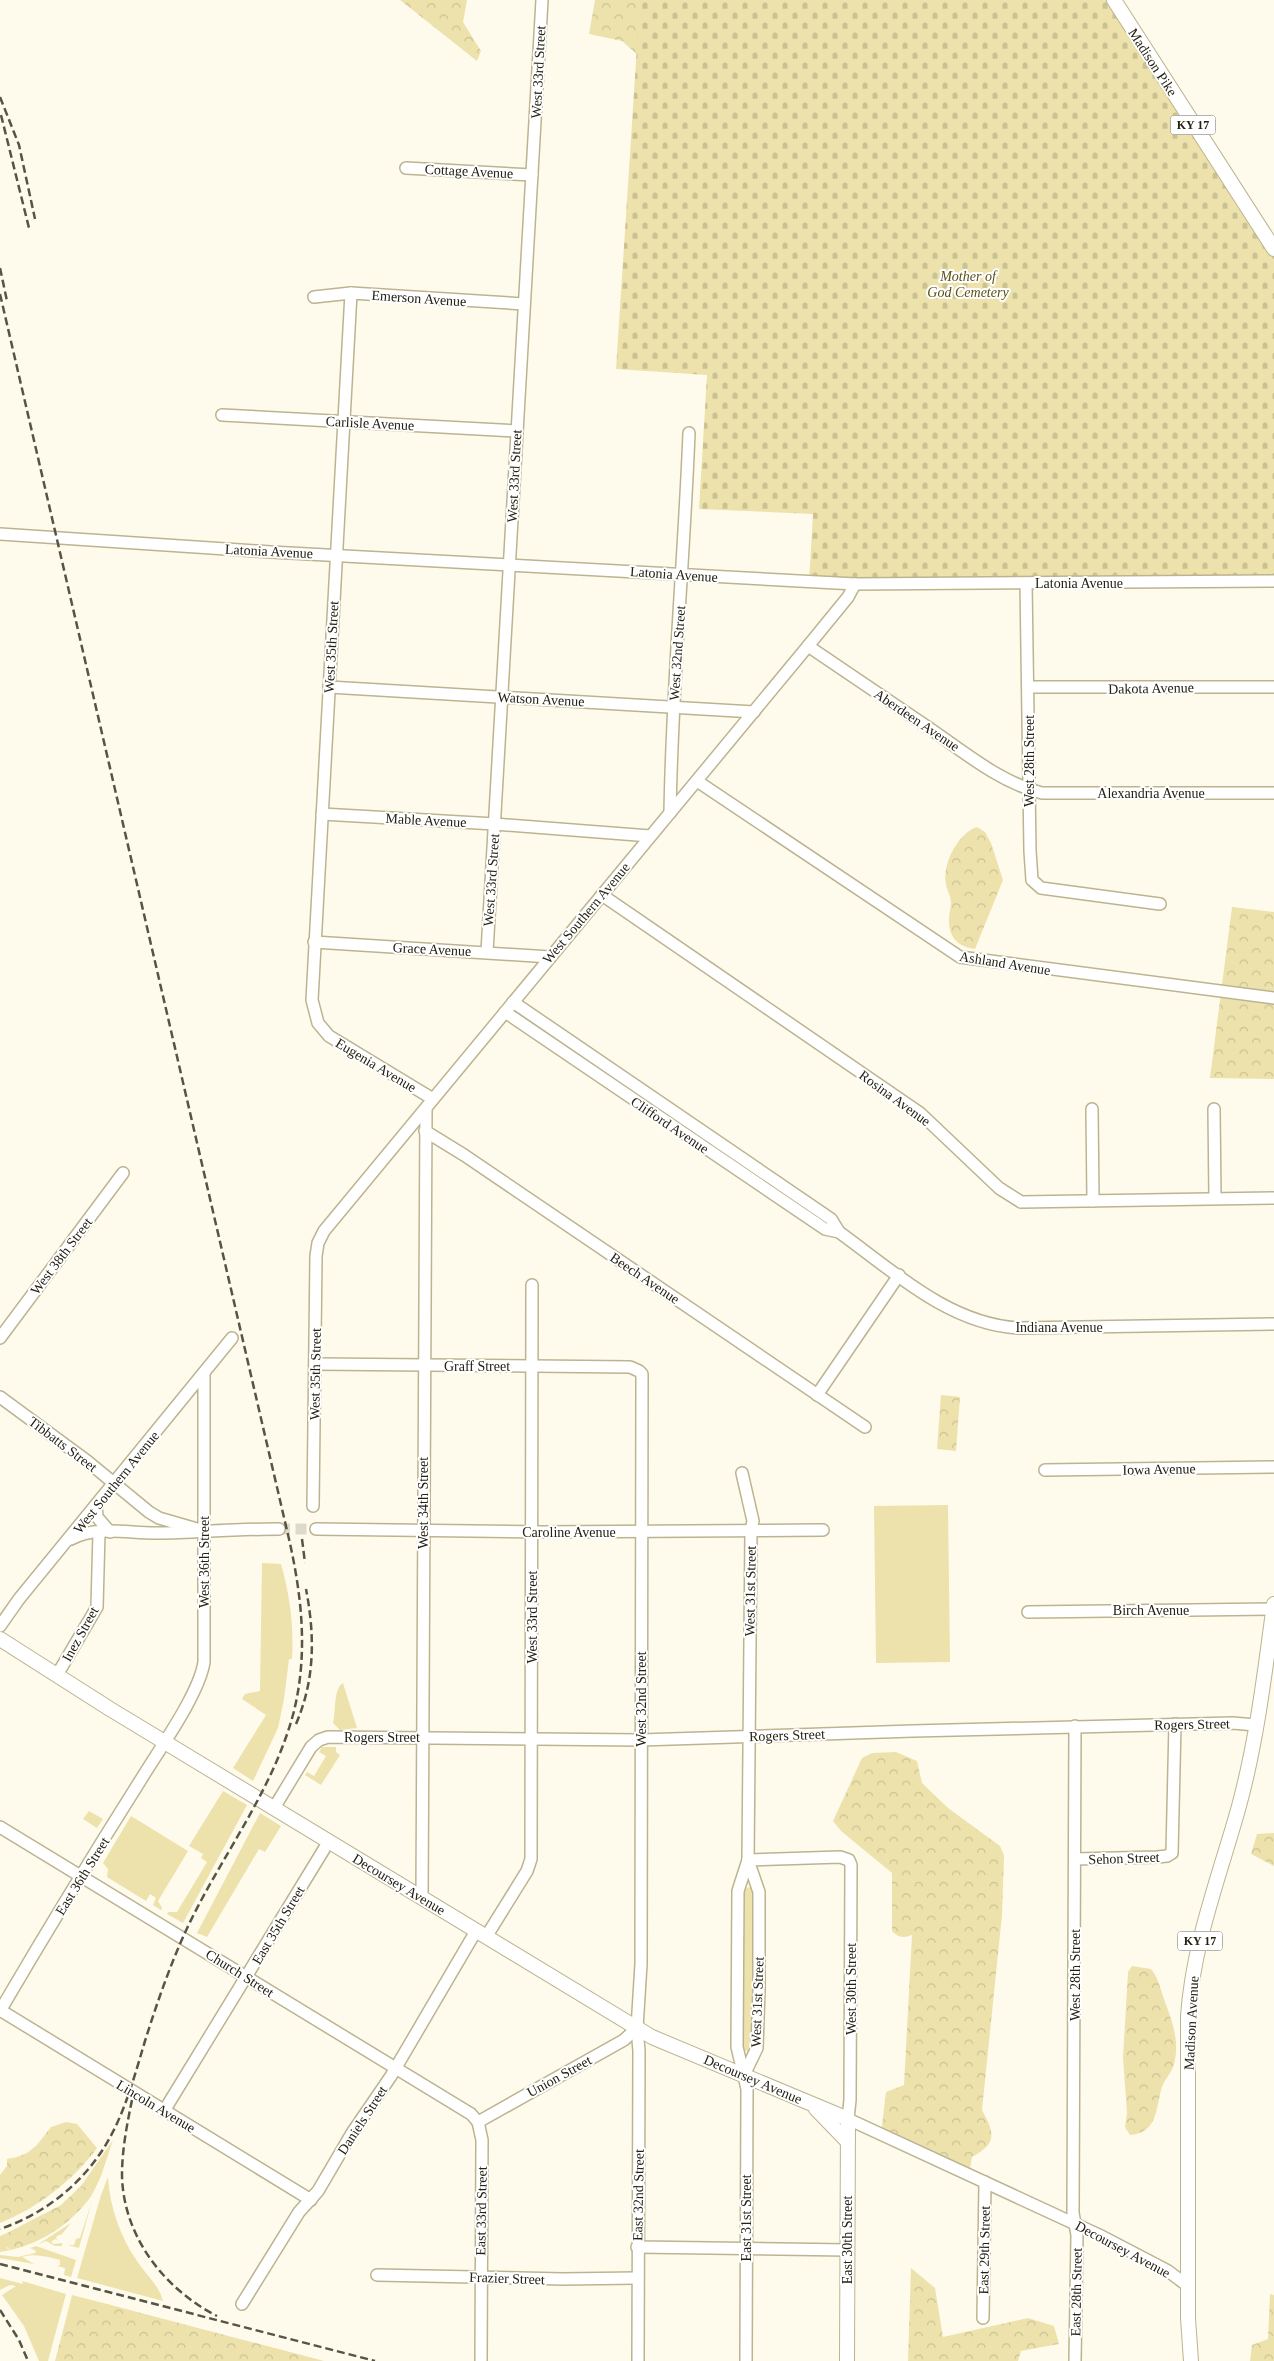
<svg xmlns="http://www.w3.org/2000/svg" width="1274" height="2361" font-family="'Times New Roman',serif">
  <defs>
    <pattern id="forest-crowns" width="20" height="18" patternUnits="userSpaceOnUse" patternTransform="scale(1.25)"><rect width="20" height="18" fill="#ede2ac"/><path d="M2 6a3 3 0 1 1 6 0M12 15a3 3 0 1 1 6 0" fill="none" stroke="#cbc293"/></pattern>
    <pattern id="cemetery-stones" width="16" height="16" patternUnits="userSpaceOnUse" patternTransform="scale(1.25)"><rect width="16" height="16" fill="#ede2ac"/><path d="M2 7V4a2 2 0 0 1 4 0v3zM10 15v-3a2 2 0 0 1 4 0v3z" fill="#cbc293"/></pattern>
  </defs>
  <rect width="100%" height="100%" fill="#fefbec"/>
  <g fill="#ede2ac">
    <path d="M948,1505L950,1662L876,1663L874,1506Z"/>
    <path d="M262,1563L281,1564C290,1596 294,1626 292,1659H289L284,1699L278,1728L253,1781L233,1768L266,1715L242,1699L245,1694L260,1691Z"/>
    <path d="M343,1683L357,1728L340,1730L333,1723C336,1712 333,1689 343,1683Z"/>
    <path d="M322,1747H336V1752L340,1755L321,1785L305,1775L307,1772L314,1776L326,1756L319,1752Z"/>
    <path d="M223,1791L247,1805L183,1923L167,1914L168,1912H177L207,1862L201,1858L203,1854L189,1846Z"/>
    <path d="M89,1811L103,1819L97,1828L83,1819Z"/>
    <path d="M260,1813L281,1826L265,1852L259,1849L207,1937L197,1933Z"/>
    <path d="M131,1816L188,1851L158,1901L162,1908L161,1910L153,1905L156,1898L150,1894L146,1901L107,1877L108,1869L103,1863Z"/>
    <path d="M749,1887L754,1891V2044L748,2052L742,2049V1896L745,1889Z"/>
    <path d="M113,2140L101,2176L92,2195L90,2188L81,2186Z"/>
    <path d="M108,2177C110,2208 120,2236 137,2261C146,2275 159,2285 163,2301L77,2278L101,2195Z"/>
    <path d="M92,2201L79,2248L68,2245H74L76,2239L80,2238Z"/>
    <path d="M71,2223L62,2234L57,2236L56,2239L60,2242L55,2239L51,2242L54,2244L62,2243V2246H55L46,2241L37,2245Z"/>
    <path d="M7,2233L6,2248L11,2250L0,2252V2236Z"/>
    <path d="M36,2246L76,2260L71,2277L64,2275L65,2268L57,2266L60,2265V2260C47,2257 36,2253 22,2257L34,2264L0,2258V2255L18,2257L35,2253L36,2251L30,2248Z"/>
    <path d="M0,2278L23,2284L22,2281L66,2294L48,2361H39L24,2326L2,2295L16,2286L10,2285L0,2290Z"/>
    <path d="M72,2295L111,2305L92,2309L80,2319H66Z"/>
  </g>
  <g fill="url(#forest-crowns)">
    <path d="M400,0H467L463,22L481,51L477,61Z"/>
    <path d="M595,0H666L646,62L622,41L589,34Z"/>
    <path d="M977,827L985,832L991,843L1003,880L975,949C957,947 948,936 949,918C949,913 951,908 951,903C951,896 947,891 946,884C942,864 958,833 977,827Z"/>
    <path d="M1232,907L1274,912V1079L1210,1078Z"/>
    <path d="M941,1395L960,1397L956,1451L937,1449Z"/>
    <path d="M896,1752L917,1761L922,1783L948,1808L1000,1846L1004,1856L1002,1915L982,2110C995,2134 997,2143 972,2157L969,2175L881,2134L886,2092L904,2085L912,1935C903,1938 899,1938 892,1931V1873L841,1831L833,1821L862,1758L872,1753Z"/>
    <path d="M1274,1833V1866L1251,1854L1257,1834Z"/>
    <path d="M1132,1966L1151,1969C1157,1976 1159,1984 1162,1993C1170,2017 1182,2041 1173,2067C1170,2075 1163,2081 1161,2090C1156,2111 1156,2133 1130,2135L1125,2127L1127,2113L1123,2058L1128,1972Z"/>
    <path d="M66,2122L77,2124L97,2148C74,2180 36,2209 0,2223V2175L7,2166V2159L17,2157L27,2153L37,2145L51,2127Z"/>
    <path d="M81,2186L90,2188L92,2195C72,2223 44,2242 11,2250L5,2246L7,2233L61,2205Z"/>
    <path d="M911,2268L935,2288L943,2337L1028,2318L1054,2326L1059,2344L1021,2351L1018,2361H908Z"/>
    <path d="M1270,2294L1274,2295V2361H1250L1252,2345L1268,2339Z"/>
    <path d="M107,2304L324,2361H55L66,2319H80L89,2310Z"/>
  </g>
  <path fill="url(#cemetery-stones)" d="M640,0H1114L1274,249V581L809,582L813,514L699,509L707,375L616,369Z"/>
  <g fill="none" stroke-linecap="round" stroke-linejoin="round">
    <path stroke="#dddacb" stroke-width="11" stroke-dasharray="11 5.5" stroke-linecap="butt" d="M279,1529H316"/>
    <g stroke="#bcb490" stroke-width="14">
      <g id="minor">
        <path d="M406,168L532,175"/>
        <path d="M351,293L312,1000L318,1023L329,1036L433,1099"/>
        <path d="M314,297L351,293L524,304"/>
        <path d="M222,415L517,431"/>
        <path d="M0,534L271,552L855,584L1274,581"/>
        <path d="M1026,583L1030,851L1032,880L1041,888L1160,904"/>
        <path d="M808,646C850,674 891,702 932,730C966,754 1002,783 1042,793H1274"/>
        <path d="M329,687L754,712"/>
        <path d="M1029,687H1274"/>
        <path d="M697,781L960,957L1274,998"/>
        <path d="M670,813C672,686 684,560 689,433"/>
        <path d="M322,814L495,824L650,836"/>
        <path d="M602,895L920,1113L999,1188L1021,1202L1274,1198"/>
        <path d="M314,942L550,957"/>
        <path d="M487,952L542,0"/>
        <path d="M513,1002L831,1219L839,1232"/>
        <path d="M505,1012L825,1229L839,1232C893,1271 949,1324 1018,1328L1274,1324"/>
        <path d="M1092,1109L1093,1201"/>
        <path d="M1214,1109L1215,1198"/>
        <path d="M425,1131L464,1155L865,1427"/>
        <path d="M0,1338L123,1173"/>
        <path d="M315,1364L630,1367L639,1371L642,1374L641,1964L637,2028L639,2051L638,2361"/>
        <path d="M817,1395L899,1275"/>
        <path d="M0,1397L87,1461L149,1512L159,1518L204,1531"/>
        <path d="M1045,1470L1274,1467"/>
        <path d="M742,1473L753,1521L751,1531L748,1860L738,1891L737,2047L747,2089L746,2361"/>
        <path d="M96,1505L97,1517L110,1532"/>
        <path d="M313,1506L316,1256L318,1243L324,1231L808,646L848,597L855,584"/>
        <path d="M316,1529L543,1532L823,1530"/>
        <path d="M71,1539C97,1525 131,1534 159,1533C199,1532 239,1529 279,1529"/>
        <path d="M1028,1612L1273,1609"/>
        <path d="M0,1626L19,1599L232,1338"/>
        <path d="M57,1675L97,1607L99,1532"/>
        <path d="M274,1808L311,1747L319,1740L328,1737L641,1740L913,1731L1233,1723L1255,1725"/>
        <path d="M0,1827L471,2114L478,2122"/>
        <path d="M1075,1859L1157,1857L1167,1856L1172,1853L1175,1724"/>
        <path d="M748,1860L840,1857L849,1860L851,1865L850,2100L848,2119L1099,2235L1168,2271L1188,2286"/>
        <path d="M422,1898L426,1109"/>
        <path d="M486,1937L527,1871L531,1859L532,1285"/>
        <path d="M0,2010L311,2200"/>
        <path d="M0,2011C45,1934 92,1857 140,1781C158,1751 199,1695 204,1662V1373"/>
        <path d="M744,2075L757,2048L759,1989V1892L748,1860"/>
        <path d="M164,2111L329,1841"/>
        <path d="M478,2122L482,2140L481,2361"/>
        <path d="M478,2122L624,2040L637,2028"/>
        <path d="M637,2247L847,2250"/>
        <path d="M377,2275L563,2279L637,2278"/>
        <path d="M242,2304L299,2212L318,2191L352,2133L391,2076L476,1931"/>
        <path d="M983,2318L985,2182"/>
        <path d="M1075,2361L1077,2235L1073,2213L1075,1726"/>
      </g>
    </g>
    <g stroke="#bcb490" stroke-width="16">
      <g id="major">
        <path d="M1114,0L1274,249"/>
        <path d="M0,1639L110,1709L637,2028L652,2037L848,2119L847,2361"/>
        <path d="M816,2109L847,2141"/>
        <path d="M1191,2361L1188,2318V2016C1193,1943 1220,1875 1239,1806C1257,1740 1265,1671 1274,1604"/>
      </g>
    </g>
    <use href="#minor" stroke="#fff" stroke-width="11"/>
    <use href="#major" stroke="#fff" stroke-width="14"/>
    <g stroke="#575446" stroke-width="2.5" stroke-dasharray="8 4" stroke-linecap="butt">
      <path d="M0,97L19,145L35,219"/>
      <path d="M1,115L29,228"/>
      <path d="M0,268L7,301"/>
      <path d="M0,294L289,1539C302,1597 308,1653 294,1711C273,1793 217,1861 183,1937C168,1971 156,2006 145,2041C133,2081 122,2124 97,2158C73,2191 39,2216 0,2229"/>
      <path d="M302,1539L305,1563"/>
      <path d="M296,1724C315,1680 315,1636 306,1589"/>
      <path d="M132,2100C127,2124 122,2150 122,2175C123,2236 164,2289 217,2316"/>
      <path d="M0,2264L375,2361"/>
      <path d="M0,2310L19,2340L28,2361"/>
    </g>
  </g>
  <g text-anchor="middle" stroke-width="4" stroke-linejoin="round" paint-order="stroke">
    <g fill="#fff" stroke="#66645a" stroke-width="1">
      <rect x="1170.5" y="115.5" width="45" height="19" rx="4"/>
      <rect x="1177.5" y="1931.5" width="45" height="19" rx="4"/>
    </g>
    <g font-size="12" font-weight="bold" fill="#242113">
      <text x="1193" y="129">KY 17</text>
      <text x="1200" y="1945">KY 17</text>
    </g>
    <g font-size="14" fill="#242113" stroke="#fff">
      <text transform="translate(1153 62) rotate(57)" y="5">Madison Pike</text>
      <text transform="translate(538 72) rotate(-87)" y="5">West 33rd Street</text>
      <text transform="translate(469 171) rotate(3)" y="5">Cottage Avenue</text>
      <text transform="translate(419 298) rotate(4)" y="5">Emerson Avenue</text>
      <text transform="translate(370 423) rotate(3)" y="5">Carlisle Avenue</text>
      <text transform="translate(514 476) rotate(-87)" y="5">West 33rd Street</text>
      <text transform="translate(269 551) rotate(3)" y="5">Latonia Avenue</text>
      <text transform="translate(674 574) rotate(4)" y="5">Latonia Avenue</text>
      <text x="1079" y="588">Latonia Avenue</text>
      <text transform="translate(331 647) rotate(-87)" y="5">West 35th Street</text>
      <text transform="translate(677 653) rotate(-86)" y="5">West 32nd Street</text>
      <text transform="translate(1151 688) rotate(-1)" y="5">Dakota Avenue</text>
      <text transform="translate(541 699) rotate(3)" y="5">Watson Avenue</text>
      <text transform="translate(917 720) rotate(34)" y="5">Aberdeen Avenue</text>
      <text transform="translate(1029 761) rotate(-90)" y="5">West 28th Street</text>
      <text x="1151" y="798">Alexandria Avenue</text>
      <text transform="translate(426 820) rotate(3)" y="5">Mable Avenue</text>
      <text transform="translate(491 880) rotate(-86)" y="5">West 33rd Street</text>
      <text transform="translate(586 913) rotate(-50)" y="5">West Southern Avenue</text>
      <text transform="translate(432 949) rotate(3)" y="5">Grace Avenue</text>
      <text transform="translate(1005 963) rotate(9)" y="5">Ashland Avenue</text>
      <text transform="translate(376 1065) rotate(31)" y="5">Eugenia Avenue</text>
      <text transform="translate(895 1098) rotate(36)" y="5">Rosina Avenue</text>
      <text transform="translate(670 1125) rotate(34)" y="5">Clifford Avenue</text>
      <text transform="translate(61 1256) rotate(-53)" y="5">West 38th Street</text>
      <text transform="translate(645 1278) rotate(34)" y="5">Beech Avenue</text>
      <text x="1059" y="1332">Indiana Avenue</text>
      <text x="477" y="1371">Graff Street</text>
      <text transform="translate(315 1374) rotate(-89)" y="5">West 35th Street</text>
      <text transform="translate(63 1444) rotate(37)" y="5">Tibbatts Street</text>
      <text transform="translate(1159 1469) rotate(-1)" y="5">Iowa Avenue</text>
      <text transform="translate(116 1482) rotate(-51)" y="5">West Southern Avenue</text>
      <text transform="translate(423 1503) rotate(-90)" y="5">West 34th Street</text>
      <text x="569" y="1537">Caroline Avenue</text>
      <text transform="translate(204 1562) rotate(-90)" y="5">West 36th Street</text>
      <text transform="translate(750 1591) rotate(-89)" y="5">West 31st Street</text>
      <text x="1151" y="1615">Birch Avenue</text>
      <text transform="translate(532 1617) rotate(-90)" y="5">West 33rd Street</text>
      <text transform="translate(80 1634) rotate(-61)" y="5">Inez Street</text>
      <text transform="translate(641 1699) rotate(-90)" y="5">West 32nd Street</text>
      <text transform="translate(1192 1724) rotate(-1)" y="5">Rogers Street</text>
      <text transform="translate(787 1735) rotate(-2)" y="5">Rogers Street</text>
      <text x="382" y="1742">Rogers Street</text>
      <text transform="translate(1124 1858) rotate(-2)" y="5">Sehon Street</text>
      <text transform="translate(82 1876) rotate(-58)" y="5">East 36th Street</text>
      <text transform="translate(399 1884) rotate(31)" y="5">Decoursey Avenue</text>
      <text transform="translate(278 1925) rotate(-59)" y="5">East 35th Street</text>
      <text transform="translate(240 1973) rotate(32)" y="5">Church Street</text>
      <text transform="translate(1075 1975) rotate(-90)" y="5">West 28th Street</text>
      <text transform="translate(851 1989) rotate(-90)" y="5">West 30th Street</text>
      <text transform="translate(757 2002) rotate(-88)" y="5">West 31st Street</text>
      <text transform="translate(1191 2023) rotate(-87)" y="5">Madison Avenue</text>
      <text transform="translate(559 2076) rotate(-29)" y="5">Union Street</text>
      <text transform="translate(753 2079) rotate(23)" y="5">Decoursey Avenue</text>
      <text transform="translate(156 2106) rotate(31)" y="5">Lincoln Avenue</text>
      <text transform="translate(362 2120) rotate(-57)" y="5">Daniels Street</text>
      <text transform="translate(638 2195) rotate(-89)" y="5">East 32nd Street</text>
      <text transform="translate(481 2211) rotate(-89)" y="5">East 33rd Street</text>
      <text transform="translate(746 2218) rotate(-90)" y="5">East 31st Street</text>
      <text transform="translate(847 2240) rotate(-90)" y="5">East 30th Street</text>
      <text transform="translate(1123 2249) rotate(28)" y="5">Decoursey Avenue</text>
      <text transform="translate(984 2250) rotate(-89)" y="5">East 29th Street</text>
      <text transform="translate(507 2278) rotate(2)" y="5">Frazier Street</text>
      <text transform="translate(1076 2292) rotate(-89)" y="5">East 28th Street</text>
    </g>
    <g font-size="14" font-style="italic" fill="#5a4f15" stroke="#fff">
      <text x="968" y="281">Mother of<tspan x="968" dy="16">God Cemetery</tspan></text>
    </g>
  </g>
</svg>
